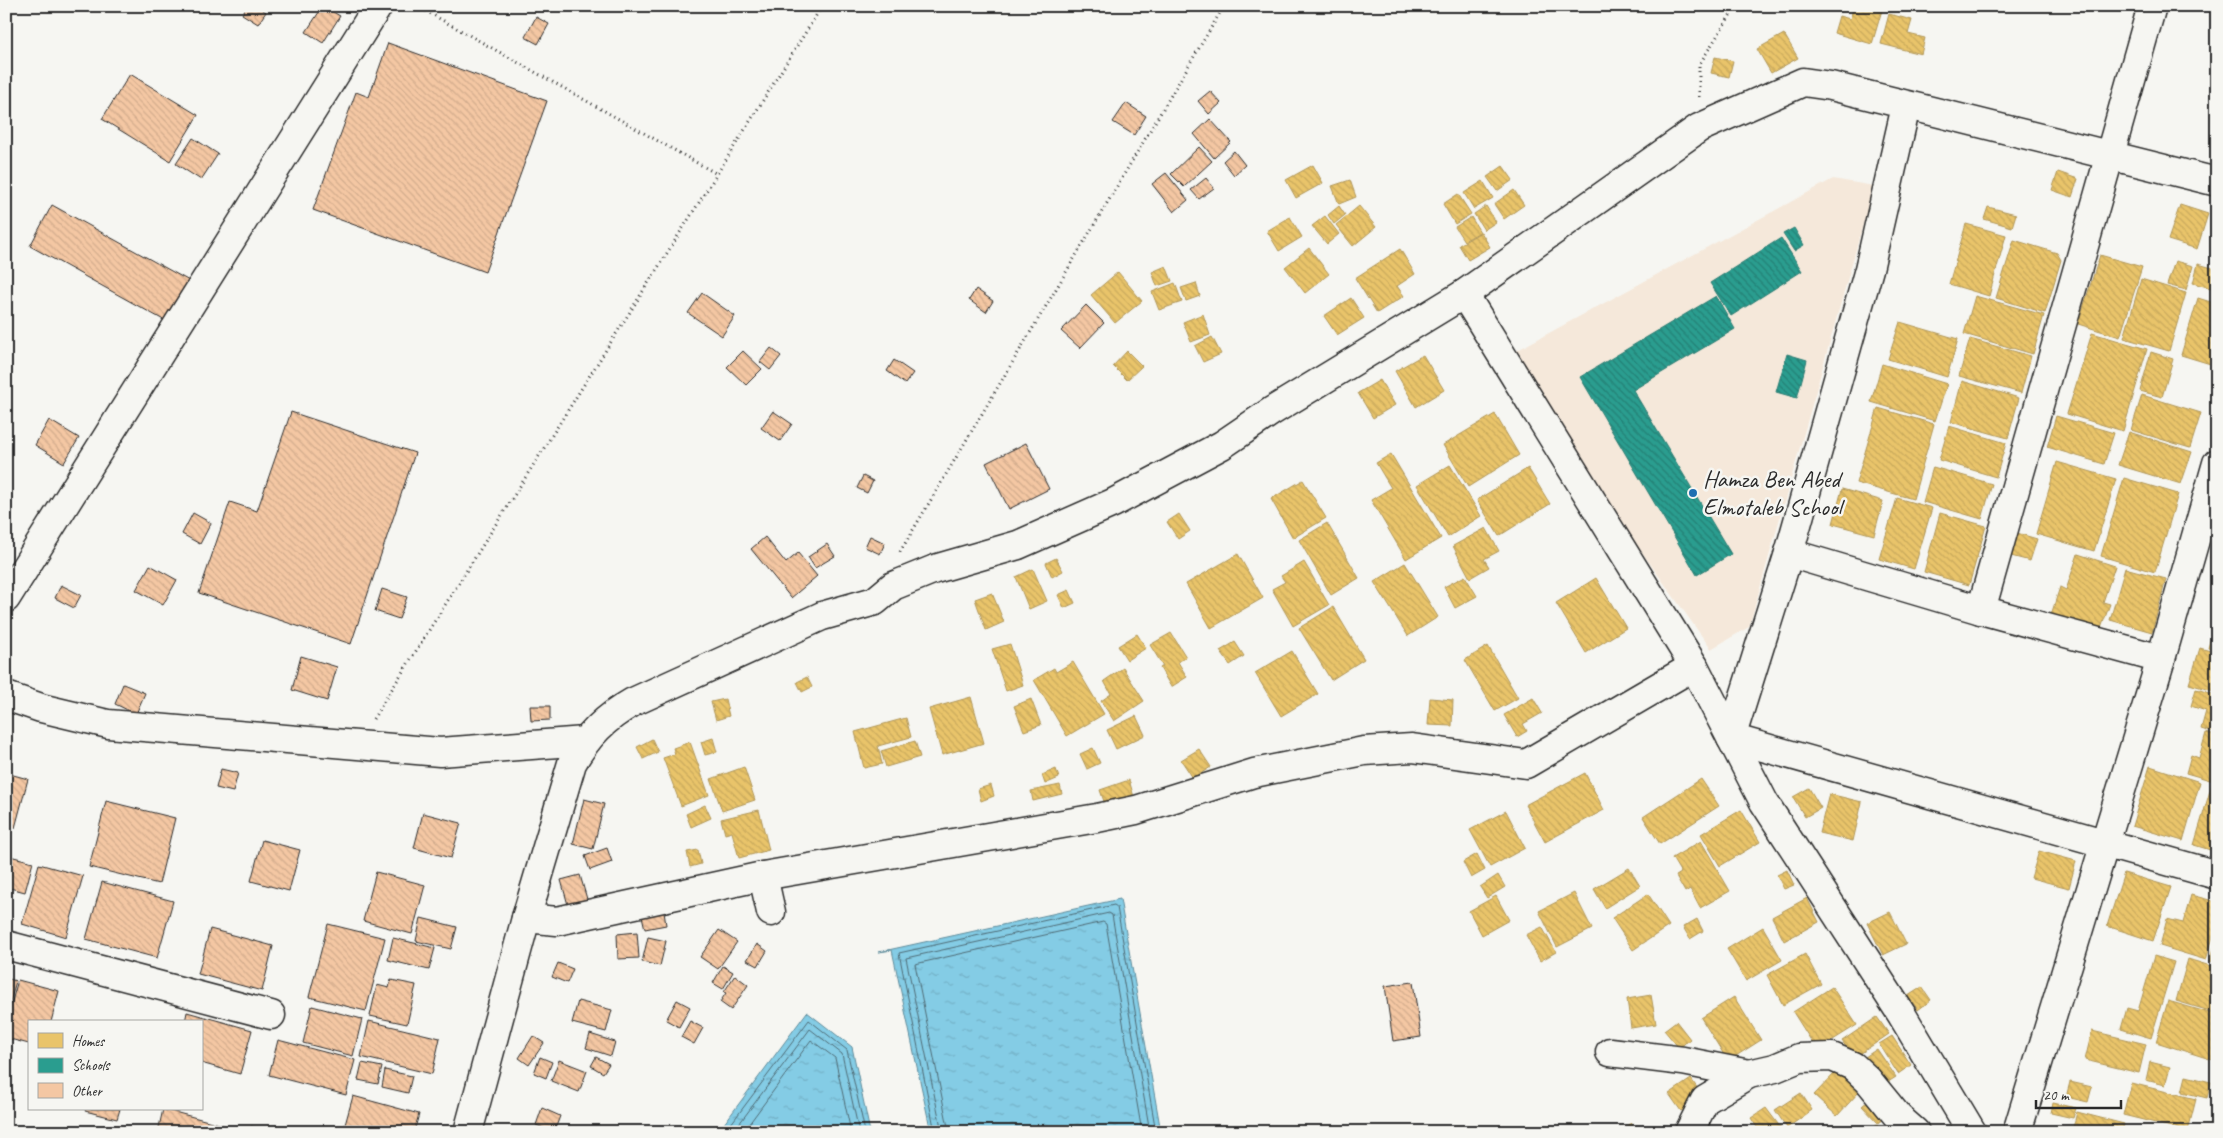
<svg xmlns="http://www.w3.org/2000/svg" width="2223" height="1138" font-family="Caveat,sans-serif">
  <defs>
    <pattern id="water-ripples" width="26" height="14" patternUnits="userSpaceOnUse" patternTransform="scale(1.25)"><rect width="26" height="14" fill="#84cce5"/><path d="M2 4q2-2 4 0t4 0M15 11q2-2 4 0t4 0" fill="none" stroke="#72afc5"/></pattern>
    <pattern id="homes-back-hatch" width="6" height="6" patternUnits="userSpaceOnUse" patternTransform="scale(1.25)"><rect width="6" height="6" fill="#e9c46a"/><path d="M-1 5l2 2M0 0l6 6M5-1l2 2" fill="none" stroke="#c8a95c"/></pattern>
    <pattern id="schools-back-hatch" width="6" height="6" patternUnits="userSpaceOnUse" patternTransform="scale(1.25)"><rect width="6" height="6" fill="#2a9d8f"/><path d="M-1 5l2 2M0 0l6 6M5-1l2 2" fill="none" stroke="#248075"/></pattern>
    <pattern id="building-back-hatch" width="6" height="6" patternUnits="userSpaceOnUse" patternTransform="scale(1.25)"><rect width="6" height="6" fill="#f4c7a3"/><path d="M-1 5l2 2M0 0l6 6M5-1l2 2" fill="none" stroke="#d1ab8c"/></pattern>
  </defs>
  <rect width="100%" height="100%" fill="#f6f6f2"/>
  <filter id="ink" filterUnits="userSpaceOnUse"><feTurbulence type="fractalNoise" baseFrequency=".02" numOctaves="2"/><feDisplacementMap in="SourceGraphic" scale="10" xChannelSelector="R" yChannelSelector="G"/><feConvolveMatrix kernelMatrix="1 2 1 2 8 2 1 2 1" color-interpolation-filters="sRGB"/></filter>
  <g filter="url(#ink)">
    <path fill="#f5e8da" d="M1833,179L1874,186L1749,627L1711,649L1503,358Z"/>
    <g fill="url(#water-ripples)" stroke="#608c9b">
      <path d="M1120,899L1161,1132H931L892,950L879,952Z"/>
      <path d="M807,1012L852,1047L870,1132H718Z"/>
    </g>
    <g fill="url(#homes-back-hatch)" stroke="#b09657">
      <path d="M1854,6H1870L1882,10L1872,44L1834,33L1839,16L1850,19Z"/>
      <path d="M1889,14L1912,20L1908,34L1925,38L1921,54L1881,44Z"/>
      <path d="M1784,34L1798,58L1771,73L1757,49Z"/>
      <path d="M1715,57L1733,61L1729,77L1711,73Z"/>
      <path d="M1313,165L1323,183L1296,198L1286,180Z"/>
      <path d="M1503,166L1513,180L1497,191L1487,177Z"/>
      <path d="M2058,172L2078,179L2072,197L2052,190Z"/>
      <path d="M1350,180L1356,197L1339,204L1332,186Z"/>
      <path d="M1483,181L1493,198L1474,209L1464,193Z"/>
      <path d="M1514,190L1524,205L1504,219L1494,204Z"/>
      <path d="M1458,194L1471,214L1455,224L1443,204Z"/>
      <path d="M2180,205L2208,214L2197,249L2168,240Z"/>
      <path d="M1339,206L1345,215L1334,224L1328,215Z"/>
      <path d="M1359,206L1376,227L1353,246L1336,225Z"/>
      <path d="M1486,206L1496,222L1484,230L1474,214Z"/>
      <path d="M1988,207L2016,214L2012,227L1984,219Z"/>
      <path d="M1325,216L1339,234L1327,244L1312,226Z"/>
      <path d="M1290,217L1302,237L1279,251L1267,231Z"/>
      <path d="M1471,217L1480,232L1464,241L1455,227Z"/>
      <path d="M1966,224L2006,235L1989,296L1949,284Z"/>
      <path d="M1481,232L1490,247L1468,260L1459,245Z"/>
      <path d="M2014,240L2057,253L2061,260L2045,313L1996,298Z"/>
      <path d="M1309,248L1329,274L1305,293L1285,267Z"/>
      <path d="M1400,249L1415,274L1397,286L1404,296L1377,313L1355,278Z"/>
      <path d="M2100,255L2142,267L2120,337L2078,324Z"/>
      <path d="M2175,261L2193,266L2186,290L2167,285Z"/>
      <path d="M2198,264L2216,269L2211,288L2193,283Z"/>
      <path d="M1166,266L1172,281L1157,286L1152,272Z"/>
      <path d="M1118,272L1142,301L1115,323L1091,295Z"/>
      <path d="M2141,279L2186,293L2169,351L2124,338Z"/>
      <path d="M1175,283L1182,302L1159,310L1152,292Z"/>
      <path d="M1196,283L1200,296L1186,301L1181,288Z"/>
      <path d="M1975,296L2044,315L2033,354L1964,334Z"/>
      <path d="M1351,298L1364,318L1337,335L1324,316Z"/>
      <path d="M2198,298L2217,304V366L2181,355Z"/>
      <path d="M1203,314L1210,335L1191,342L1183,322Z"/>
      <path d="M1900,322L1958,339L1947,377L1888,359Z"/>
      <path d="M2092,333L2147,349L2123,431L2067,414Z"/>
      <path d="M1212,337L1221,354L1203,362L1195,346Z"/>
      <path d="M1970,339L2031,356L2021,393L1959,376Z"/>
      <path d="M1127,351L1142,366L1127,380L1113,366Z"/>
      <path d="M2151,352L2173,359L2162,397L2140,391Z"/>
      <path d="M1423,355L1444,390L1416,407L1395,371Z"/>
      <path d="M1882,364L1947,384L1935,421L1871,402Z"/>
      <path d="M1380,380L1395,405L1373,418L1358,393Z"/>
      <path d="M1962,381L2019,398L2008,438L1951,422Z"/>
      <path d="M2142,395L2201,413L2190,448L2131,430Z"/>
      <path d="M1878,408L1934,424L1913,499L1856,483Z"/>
      <path d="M1495,414L1519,455L1468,487L1443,445Z"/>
      <path d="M2056,416L2114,433L2104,464L2047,447Z"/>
      <path d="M1949,426L2006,443L1996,477L1939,460Z"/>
      <path d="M2129,432L2192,452L2181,484L2118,465Z"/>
      <path d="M1391,454L1441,538L1406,559L1371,500L1391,488L1376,463Z"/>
      <path d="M2057,462L2116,479L2094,551L2036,534Z"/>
      <path d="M1450,465L1481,516L1448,537L1417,485Z"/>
      <path d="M1933,467L1992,484L1982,519L1923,502Z"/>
      <path d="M1528,468L1550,504L1499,536L1477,500Z"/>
      <path d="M2124,478L2178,494L2155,572L2101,556Z"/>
      <path d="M1303,480L1326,518L1293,538L1271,499Z"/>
      <path d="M1842,489L1883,501L1874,535L1833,524Z"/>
      <path d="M1897,498L1932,508L1914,569L1879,559Z"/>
      <path d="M1940,513L1986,526L1969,585L1924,572Z"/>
      <path d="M1179,514L1190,531L1178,539L1167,522Z"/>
      <path d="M1327,523L1359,578L1331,595L1299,540Z"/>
      <path d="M1486,528L1499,551L1484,559L1489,567L1470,578L1453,546Z"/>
      <path d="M2217,532V560L2210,558Z"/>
      <path d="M2017,533L2037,539L2030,561L2011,556Z"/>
      <path d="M1238,554L1263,598L1211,628L1186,584Z"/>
      <path d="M2078,554L2115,566L2103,602L2110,604L2100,631L2051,615L2060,587L2066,590Z"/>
      <path d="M1056,558L1063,571L1052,577L1046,563Z"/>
      <path d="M1304,562L1329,605L1293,626L1272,589L1285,582L1281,576Z"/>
      <path d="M1405,563L1438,617L1408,636L1374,582Z"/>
      <path d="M2125,568L2166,579L2152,632L2110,620Z"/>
      <path d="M1033,569L1047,601L1029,609L1016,577Z"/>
      <path d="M1465,576L1477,596L1455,608L1444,587Z"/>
      <path d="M1596,578L1626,628L1586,653L1556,603Z"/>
      <path d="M1069,590L1075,603L1064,608L1058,595Z"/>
      <path d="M992,593L1004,622L986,630L975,599Z"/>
      <path d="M1333,607L1364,659L1331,680L1299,628Z"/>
      <path d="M2217,617V651L2208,648Z"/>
      <path d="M1171,633L1186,657L1178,662L1187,677L1171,687L1160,668L1163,666L1150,645Z"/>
      <path d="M1137,634L1146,648L1127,660L1118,646Z"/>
      <path d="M1235,642L1244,656L1230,665L1220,651Z"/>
      <path d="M1010,644L1023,685L1006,691L992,649Z"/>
      <path d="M1488,646L1518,698L1495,711L1465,660Z"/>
      <path d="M2200,648L2217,653V692L2189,684Z"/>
      <path d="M1292,651L1318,694L1281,716L1255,673Z"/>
      <path d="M1073,662L1104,714L1067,736L1034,680L1054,668L1056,672Z"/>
      <path d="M1123,668L1144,701L1114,721L1101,701L1111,694L1104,681Z"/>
      <path d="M807,677L812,687L802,692L797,682Z"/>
      <path d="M2196,689L2217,695V734L2201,729L2206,711L2191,706Z"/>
      <path d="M971,697L984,743L942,755L929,709Z"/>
      <path d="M1430,698L1453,700L1452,726L1428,725Z"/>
      <path d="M1533,698L1542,713L1523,724L1527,731L1517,737L1504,715Z"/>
      <path d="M725,699L729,716L716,720L711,702Z"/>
      <path d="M1031,699L1041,725L1024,731L1014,706Z"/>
      <path d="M1136,716L1145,735L1116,749L1107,730Z"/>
      <path d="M906,718L911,737L878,746L882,764L864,768L855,732Z"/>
      <path d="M2206,733L2217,736V782L2186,773L2191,755L2199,758Z"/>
      <path d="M713,738L717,752L705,755L701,742Z"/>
      <path d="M652,739L658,752L643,759L637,747Z"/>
      <path d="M915,741L920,757L886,767L881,751Z"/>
      <path d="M690,742L709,795L681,806L663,758L675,754L673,748Z"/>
      <path d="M1093,748L1100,763L1087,769L1080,754Z"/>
      <path d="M1199,749L1211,767L1193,778L1181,760Z"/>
      <path d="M2150,766L2200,782L2183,841L2132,826Z"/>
      <path d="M744,767L755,800L722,811L711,779Z"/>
      <path d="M1056,769L1059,778L1045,784L1042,775Z"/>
      <path d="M1585,773L1604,810L1545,842L1525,805Z"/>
      <path d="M1701,779L1719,806L1660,844L1643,817Z"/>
      <path d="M1129,780L1134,797L1106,807L1100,790Z"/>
      <path d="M2212,784L2217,785V852L2194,845Z"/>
      <path d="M991,785L994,796L981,801L978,789Z"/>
      <path d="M1060,785L1062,794L1033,801L1031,791Z"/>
      <path d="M1809,788L1821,808L1805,817L1793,797Z"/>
      <path d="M1829,794L1862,802L1853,841L1819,833Z"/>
      <path d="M705,805L711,818L691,827L686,814Z"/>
      <path d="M759,810L769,850L739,858L732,832L725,834L721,819Z"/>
      <path d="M1741,810L1760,842L1720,866L1701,834Z"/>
      <path d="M1506,811L1525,848L1490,867L1470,830Z"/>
      <path d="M1701,841L1730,891L1700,908L1690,889L1685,892L1676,876L1681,873L1672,858Z"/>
      <path d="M698,850L701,864L690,867L687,852Z"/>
      <path d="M2039,851L2076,861L2069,888L2031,878Z"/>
      <path d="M1477,854L1485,870L1471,878L1463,862Z"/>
      <path d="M1629,868L1640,886L1605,908L1594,889Z"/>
      <path d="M1787,870L1794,885L1784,889L1777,875Z"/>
      <path d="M2124,873L2171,887L2153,941L2107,926Z"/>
      <path d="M1498,875L1505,887L1487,898L1480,887Z"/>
      <path d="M1574,893L1592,929L1557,947L1539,911Z"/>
      <path d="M1648,894L1669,926L1633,950L1612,918Z"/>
      <path d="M2191,895L2217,902V924L2206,960L2160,946L2167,919L2183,923Z"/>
      <path d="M1496,896L1509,920L1482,935L1469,911Z"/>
      <path d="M1807,898L1819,922L1784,941L1772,917Z"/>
      <path d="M1890,912L1906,944L1883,955L1867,923Z"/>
      <path d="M1697,919L1703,931L1690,939L1683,927Z"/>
      <path d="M1542,927L1556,952L1540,961L1526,935Z"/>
      <path d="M1763,927L1782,960L1746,981L1727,949Z"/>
      <path d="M2217,938V963L2210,961Z"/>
      <path d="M1805,954L1821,984L1783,1005L1767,975Z"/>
      <path d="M2154,956L2174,962L2151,1038L2121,1029L2127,1008L2138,1011Z"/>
      <path d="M2188,959L2217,968V1013L2176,1001Z"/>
      <path d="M1832,987L1857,1025L1817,1050L1793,1012Z"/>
      <path d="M1922,987L1931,1000L1918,1010L1908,996Z"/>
      <path d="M1651,995L1656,1024L1631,1028L1627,999Z"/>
      <path d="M1734,997L1761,1040L1728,1061L1701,1018Z"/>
      <path d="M2168,1001L2217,1015V1048L2213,1060L2156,1042Z"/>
      <path d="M1877,1017L1889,1034L1854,1058L1842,1041Z"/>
      <path d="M1676,1021L1690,1039L1679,1048L1664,1030Z"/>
      <path d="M2092,1031L2146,1044L2139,1073L2085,1060Z"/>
      <path d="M1892,1036L1911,1065L1898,1074L1879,1044Z"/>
      <path d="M1877,1049L1896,1077L1880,1087L1862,1059Z"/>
      <path d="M2150,1062L2170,1067L2165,1085L2146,1080Z"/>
      <path d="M1837,1071L1859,1092L1837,1116L1814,1095Z"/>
      <path d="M2186,1076L2211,1082L2207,1098L2182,1092Z"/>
      <path d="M1691,1079L1702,1095L1681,1111L1669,1094Z"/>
      <path d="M2070,1082L2092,1087L2088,1102L2066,1097Z"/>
      <path d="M2131,1083L2196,1099L2188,1131L2123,1115Z"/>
      <path d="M1801,1093L1812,1110L1787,1128L1775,1110Z"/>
      <path d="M1870,1099L1885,1117L1878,1123L1862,1106Z"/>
      <path d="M2053,1103L2076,1108L2073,1118L2051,1113Z"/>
      <path d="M1766,1108L1781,1128L1776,1132H1760L1751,1118Z"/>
      <path d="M2077,1112L2124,1124L2122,1132H2072Z"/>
      <path d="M1631,1123L1637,1132H1620Z"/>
      <path d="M1877,1125L1882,1132H1868Z"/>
    </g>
    <g fill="url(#schools-back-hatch)" stroke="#2a7b71">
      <path d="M1794,228L1804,245L1794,251L1783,234Z"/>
      <path d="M1781,238L1802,271L1731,316L1710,283Z"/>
      <path d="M1716,296L1735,329L1633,390L1731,554L1697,575L1580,377Z"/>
      <path d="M1787,354L1807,360L1797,398L1776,392Z"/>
    </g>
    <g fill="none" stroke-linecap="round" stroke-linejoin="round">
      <g stroke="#4f6b75" stroke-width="1">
        <path d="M725,1132L809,1020L847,1050L865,1132"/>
        <path d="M733,1132L810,1029L842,1054L859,1132"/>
        <path d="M743,1132L811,1040L835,1058L851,1132"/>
        <path d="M935,1132L899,953L1114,905L1117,907L1156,1132"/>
        <path d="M942,1132L906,958L1109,913L1112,915L1150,1132"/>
        <path d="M949,1132L915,964L1103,922L1106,924L1142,1132"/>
      </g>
    </g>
    <g fill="url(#building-back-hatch)" stroke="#2b2b2b">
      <path d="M247,6H257L266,12L258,24L242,14Z"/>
      <path d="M323,6L340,16L323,43L306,32Z"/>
      <path d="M536,17L549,24L538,44L525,37Z"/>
      <path d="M388,43L547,101L485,272L313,210L356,92L369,97Z"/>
      <path d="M130,74L198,115L170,161L102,119Z"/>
      <path d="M1210,91L1221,103L1209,114L1198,101Z"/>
      <path d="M1126,103L1146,116L1134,135L1113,122Z"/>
      <path d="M1210,119L1231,142L1214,158L1194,134Z"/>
      <path d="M193,138L218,154L201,180L176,164Z"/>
      <path d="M1199,147L1212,161L1184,187L1171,174Z"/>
      <path d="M1234,151L1245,165L1234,175L1223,161Z"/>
      <path d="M1166,173L1188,200L1174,212L1152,184Z"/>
      <path d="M1206,178L1214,188L1199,199L1191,190Z"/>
      <path d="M52,205L191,282L169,323L30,246Z"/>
      <path d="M976,289L993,301L986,312L969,300Z"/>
      <path d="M702,293L735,316L722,336L688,313Z"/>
      <path d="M1086,305L1104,323L1080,348L1061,331Z"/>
      <path d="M771,348L781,356L770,370L760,362Z"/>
      <path d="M743,351L762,369L746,385L727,367Z"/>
      <path d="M894,360L913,373L905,384L887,371Z"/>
      <path d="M773,411L792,424L780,441L761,428Z"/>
      <path d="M291,412L415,453L351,644L199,593L230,502L257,511Z"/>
      <path d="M49,420L79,438L64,463L35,445Z"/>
      <path d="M1026,443L1049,489L1009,509L986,463Z"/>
      <path d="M863,476L873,481L867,493L857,488Z"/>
      <path d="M193,513L211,523L200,544L182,534Z"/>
      <path d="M870,536L885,543L880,554L865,547Z"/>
      <path d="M765,537L786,563L798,553L817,576L791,598L751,549Z"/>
      <path d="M827,544L835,556L815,568L808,557Z"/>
      <path d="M150,565L177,580L163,605L136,590Z"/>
      <path d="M61,585L81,595L74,608L55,598Z"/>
      <path d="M382,589L407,597L399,619L375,611Z"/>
      <path d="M301,656L337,667L327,701L292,690Z"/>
      <path d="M123,684L145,693L136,714L115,704Z"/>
      <path d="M530,706H550V720L531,721Z"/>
      <path d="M221,769L238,773L233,792L216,788Z"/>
      <path d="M6,773L28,779L15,828L6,825Z"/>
      <path d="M584,799L604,804L593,849L573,844Z"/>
      <path d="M106,801L175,818L159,884L89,867Z"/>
      <path d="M423,813L461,823L451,858L414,848Z"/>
      <path d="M262,840L300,850L289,891L251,881Z"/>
      <path d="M607,848L612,862L590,870L585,856Z"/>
      <path d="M6,855L33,862L25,892L6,887Z"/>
      <path d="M39,864L83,876L66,937L22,924Z"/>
      <path d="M376,872L425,885L412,934L363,921Z"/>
      <path d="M580,875L589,906L570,912L561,880Z"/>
      <path d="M102,882L173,901L157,958L86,939Z"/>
      <path d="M664,912L666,925L645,929L642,916Z"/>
      <path d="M421,918L457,927L451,949L416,941Z"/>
      <path d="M328,924L385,938L366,1011L309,997Z"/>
      <path d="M210,929L273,946L262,991L198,974Z"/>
      <path d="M719,930L737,942L718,969L700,957Z"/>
      <path d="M637,932L639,958L618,959L617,934Z"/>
      <path d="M648,937L666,941L660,966L642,962Z"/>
      <path d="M393,938L435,948L429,970L388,960Z"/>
      <path d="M757,944L767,951L758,966L747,960Z"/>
      <path d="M558,963L573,969L567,983L552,977Z"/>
      <path d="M723,966L733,972L723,989L713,983Z"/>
      <path d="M735,975L748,985L731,1010L720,1002L726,993L724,992Z"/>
      <path d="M6,978L16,981L6,1016Z"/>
      <path d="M18,980L59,991L51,1022H29V1044L6,1038V1023Z"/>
      <path d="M391,980L416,985L407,1024L370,1016L377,985L389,988Z"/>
      <path d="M1413,982L1421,1037L1393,1041L1385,986Z"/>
      <path d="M677,1000L690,1007L679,1027L666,1020Z"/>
      <path d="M578,1001L612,1010L606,1032L572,1023Z"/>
      <path d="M312,1006L362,1019L353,1056L303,1043Z"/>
      <path d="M187,1012L252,1030L240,1074L201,1063V1022H185Z"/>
      <path d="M369,1021L440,1038L432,1074L361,1057Z"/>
      <path d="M690,1021L703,1028L694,1044L681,1037Z"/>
      <path d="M590,1034L615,1042L611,1056L586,1048Z"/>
      <path d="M533,1036L544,1043L529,1065L519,1058Z"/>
      <path d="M278,1040L355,1060L346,1095L269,1075Z"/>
      <path d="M540,1057L552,1062L546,1078L534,1073Z"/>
      <path d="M596,1057L609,1064L603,1073L591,1066Z"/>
      <path d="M559,1060L587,1071L579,1092L551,1081Z"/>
      <path d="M362,1063L382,1067L378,1084L358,1080Z"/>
      <path d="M385,1070L412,1076L408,1093L382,1087Z"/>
      <path d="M353,1096L419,1114L414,1132H343Z"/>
      <path d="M542,1108L560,1116L554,1132L536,1125Z"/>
      <path d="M86,1109H120L117,1119L85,1111Z"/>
      <path d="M163,1109L227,1126L225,1132H158Z"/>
      <path d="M251,1126L276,1132H249Z"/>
    </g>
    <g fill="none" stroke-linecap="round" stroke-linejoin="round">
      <g stroke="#2b2b2b" stroke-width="31">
        <g id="minor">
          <path d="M1906,106L1869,269L1789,553L1731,738L2217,875"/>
          <path d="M1464,294L1694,666L1764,802L1902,1015L1972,1132"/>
          <path d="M1789,553L1981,610L2152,6"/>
          <path d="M6,598L378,6"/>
          <path d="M1981,610L2161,659"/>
          <path d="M6,696L41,708L108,724L440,752L585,741"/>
          <path d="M763,876L771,912"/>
          <path d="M526,918L557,921L763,876L1097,818L1136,810L1254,773L1364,751L1412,748L1526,764L1694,666"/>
          <path d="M6,945L271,1015"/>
          <path d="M1610,1052L1683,1061L1749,1074"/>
          <path d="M468,1132L526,918L572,763C588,735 605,718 633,702L822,616L875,601L893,586L935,569L1018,545L1113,503L1222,445L1272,411L1464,294L1699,128L1803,82L1831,86L2217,182"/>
          <path d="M1689,1132L1705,1100L1749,1074L1775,1068L1799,1058L1832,1057L1853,1066L1868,1080L1899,1118L1915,1132"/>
          <path d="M2017,1132L2161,659L2217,463"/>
        </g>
      </g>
      <g stroke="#2b2b2b" stroke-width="3" stroke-dasharray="1 4" stroke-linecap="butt">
        <path d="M417,6L717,174L822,6"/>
        <path d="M1699,97V65L1736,6"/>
        <path d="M900,552L1224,6"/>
        <path d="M373,719L717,174"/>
      </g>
      <use href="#minor" stroke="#f6f6f2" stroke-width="28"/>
    </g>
  </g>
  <circle fill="#1f6fb2" stroke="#f6f6f2" stroke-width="2" cx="1693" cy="493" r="5"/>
  <g text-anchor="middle" stroke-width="5" stroke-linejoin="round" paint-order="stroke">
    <g font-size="24" fill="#2b2b2b" stroke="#f6f6f2" text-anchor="start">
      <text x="1703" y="487">Hamza Ben Abed<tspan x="1703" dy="28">Elmotaleb School</tspan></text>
    </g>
  </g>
  <rect width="2223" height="1138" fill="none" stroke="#f6f6f2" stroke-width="25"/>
  <rect x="12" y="12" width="2198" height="1113" fill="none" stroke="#2b2b2b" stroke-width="2" filter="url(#ink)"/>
  <rect x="28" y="1020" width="175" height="90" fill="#f6f6f2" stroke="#a5a5a2"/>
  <rect x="38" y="1033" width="25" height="15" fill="#e9c46a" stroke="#a5a5a2"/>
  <text x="72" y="1046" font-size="15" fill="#2b2b2b">Homes</text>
  <rect x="38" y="1058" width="25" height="15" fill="#2a9d8f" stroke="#a5a5a2"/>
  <text x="72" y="1070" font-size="15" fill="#2b2b2b">Schools</text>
  <rect x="38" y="1083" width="25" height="15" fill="#f4c7a3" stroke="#a5a5a2"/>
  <text x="72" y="1096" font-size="15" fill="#2b2b2b">Other</text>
  <path d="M2036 1100v8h85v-8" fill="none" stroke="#2b2b2b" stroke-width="2.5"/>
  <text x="2043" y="1100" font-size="15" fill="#2b2b2b" stroke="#f6f6f2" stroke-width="4" paint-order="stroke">20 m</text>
</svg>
